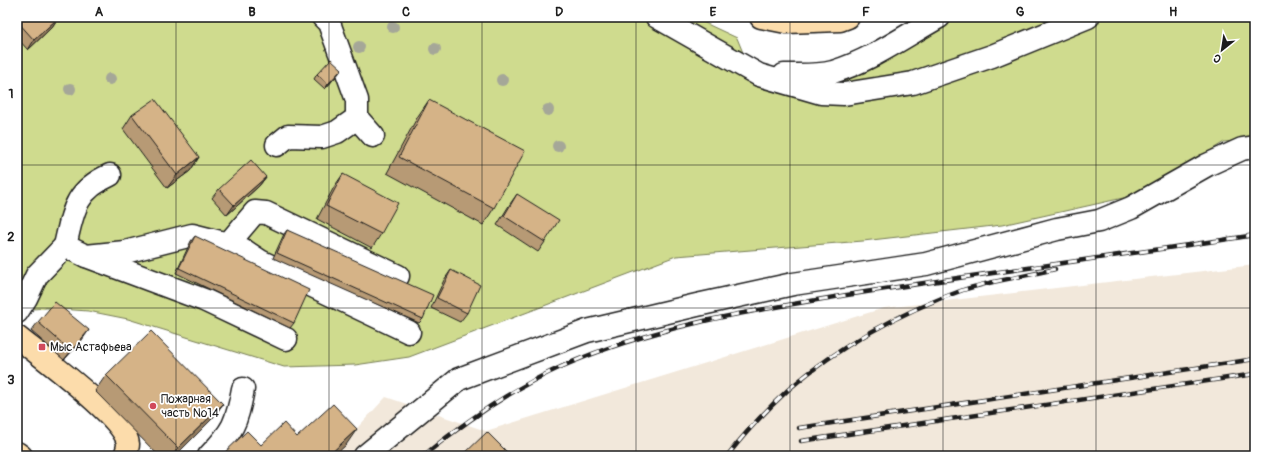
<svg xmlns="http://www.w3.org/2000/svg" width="1272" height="473" font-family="Pangolin,sans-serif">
  <rect width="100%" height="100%" fill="#fff"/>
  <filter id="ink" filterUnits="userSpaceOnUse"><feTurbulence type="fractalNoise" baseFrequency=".025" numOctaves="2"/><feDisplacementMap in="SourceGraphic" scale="8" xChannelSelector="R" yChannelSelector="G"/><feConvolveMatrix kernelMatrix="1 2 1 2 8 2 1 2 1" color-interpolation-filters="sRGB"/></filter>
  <g filter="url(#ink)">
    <path fill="#f2e8db" d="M1255,265V456H331L386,397L486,431L884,308Z"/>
    <path fill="#cfdb8e" stroke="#767c55" d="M17,17H692L737,38L755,82L844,58L924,17H1255V139L1224,142L1141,194L1002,225L863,241L676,256L409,357L355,365L284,367L128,319L88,311L47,308L17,310Z"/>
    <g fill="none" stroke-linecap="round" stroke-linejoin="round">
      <g stroke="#1c1c1c" stroke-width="25">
        <g id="minor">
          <path d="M323,17L329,23L357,100V118L373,136"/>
          <path d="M657,17L759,75L821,93L844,94L913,83L992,56L1088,17"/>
          <path d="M784,75C800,75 818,76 833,72C870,61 905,36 939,17"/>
          <path d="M277,145L288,136L322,137L337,132L357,118"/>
          <path d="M228,244L255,212L266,213L398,276"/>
          <path d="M65,246C73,212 74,191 110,175"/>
          <path d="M86,256L125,252L192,235L228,244L242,249L260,261L409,332"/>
          <path d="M17,312L26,298L37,275L65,246L86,256L204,300L286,339"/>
          <path d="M209,456C233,431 237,423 243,389"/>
          <path d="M365,456L459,379L587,331L697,305L793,284L926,264L1057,229L1099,221L1131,208L1207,165L1242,149L1255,147"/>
        </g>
      </g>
      <g stroke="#1c1c1c" stroke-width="25">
        <g id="major">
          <path d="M761,17L786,22L840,20L848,17"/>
          <path d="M17,337C39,355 126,418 128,444C128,448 126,453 125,456"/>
          <path d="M17,453L21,456"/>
        </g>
      </g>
      <use href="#minor" stroke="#fff" stroke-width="22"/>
      <use href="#major" stroke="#fcdcab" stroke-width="22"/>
      <g stroke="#1c1c1c" stroke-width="4.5">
        <g id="rail">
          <path d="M799,428L1255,359"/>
          <path d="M801,441L1255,374"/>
          <path d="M423,456C466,421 511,389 563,366C653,326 750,311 847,295C983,273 1119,256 1255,235"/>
          <path d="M727,456C746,432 766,410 789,389C839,346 901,312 963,290C990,281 1027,276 1055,269"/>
        </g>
      </g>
      <use href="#rail" stroke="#fff" stroke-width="3" stroke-dasharray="9" stroke-linecap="butt"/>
    </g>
    <g fill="#a5a798">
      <circle cx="393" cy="27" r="6"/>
      <circle cx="359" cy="47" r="6"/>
      <circle cx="435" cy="49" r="6"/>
      <circle cx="110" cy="79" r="6"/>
      <circle cx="502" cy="80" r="6"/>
      <circle cx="70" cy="89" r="6"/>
      <circle cx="548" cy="110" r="6"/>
      <circle cx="558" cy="146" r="6"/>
    </g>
    <g fill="#b79a74" stroke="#1c1c1c">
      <path d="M17,17L58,18L52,27L28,50L17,38Z"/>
      <path d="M339,73L325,89L314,79L317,74Z"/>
      <path d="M429,100L494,208L483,225L387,173L418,116Z"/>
      <path d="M132,115L199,157L190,171L167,188L123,129Z"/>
      <path d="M343,174L381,234L372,248L317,219L334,187Z"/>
      <path d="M266,177L259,186L227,215L212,198L219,189Z"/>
      <path d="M517,194L545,242L538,252L497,225L510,204Z"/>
      <path d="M287,230L423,319L419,323L273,258L284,234Z"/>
      <path d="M195,236L294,323L290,328L176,273L191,241Z"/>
      <path d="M451,270L467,313L460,322L431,308L444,280Z"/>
      <path d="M38,322L82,340L64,360L31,331Z"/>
      <path d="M106,375L223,404L211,420L175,456H159L95,391Z"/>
    </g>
    <g fill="#957d5e" stroke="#1c1c1c">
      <path d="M58,18L52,27L28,50L34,40Z"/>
      <path d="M342,69L339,73L325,89L328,84Z"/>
      <path d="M199,157L190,171L167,188L177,175Z"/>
      <path d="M266,177L259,186L227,215L234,205Z"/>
      <path d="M89,330L82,340L64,360L71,351Z"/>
      <path d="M223,404L211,420L175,456H172L178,448Z"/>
      <path d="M357,429L346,445L334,456H328Z"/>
    </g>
    <g fill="#d5b387" stroke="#1c1c1c">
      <path d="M17,17H57L58,18L34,40L17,21Z"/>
      <path d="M331,59L342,69L328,84L317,74Z"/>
      <path d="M155,99L199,157L177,175L132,115Z"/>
      <path d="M429,100L525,151L494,208L399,157Z"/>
      <path d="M251,160L266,177L234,205L219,189Z"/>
      <path d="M343,174L398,203L381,234L326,206Z"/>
      <path d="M517,194L559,220L545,242L504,216Z"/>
      <path d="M287,230L433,295L423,319L277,253Z"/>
      <path d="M195,236L309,290L294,323L179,268Z"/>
      <path d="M451,270L480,285L467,313L437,298Z"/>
      <path d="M55,302L89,330L71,351L38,322Z"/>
      <path d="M151,331L223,404L178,448L106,375Z"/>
      <path d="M333,404L357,429L328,456H221L247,431L261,445L284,423L297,437Z"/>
      <path d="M487,432L511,456H462Z"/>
    </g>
  </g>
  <path fill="none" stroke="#1c1c1c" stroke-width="1" stroke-opacity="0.55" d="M176,17V456M329,17V456M482,17V456M636,17V456M790,17V456M943,17V456M1096,17V456M17,165H1255M17,308H1255"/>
  <g fill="#d1495b" stroke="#fff" stroke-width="1.5">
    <rect x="38" y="343" width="8" height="8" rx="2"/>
    <circle cx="153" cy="406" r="4"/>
  </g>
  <g text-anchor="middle" stroke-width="3.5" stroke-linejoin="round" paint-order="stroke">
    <g font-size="12" fill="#1c1c1c" stroke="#fff" text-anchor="start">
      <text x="50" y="351">Мыс Астафьева</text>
      <text x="161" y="403">Пожарная<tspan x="161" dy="14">часть №14</tspan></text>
    </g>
  </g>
  <rect width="1272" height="473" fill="none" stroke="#fff" stroke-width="44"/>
  <g transform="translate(1222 50) rotate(210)" stroke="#ffffff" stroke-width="3" paint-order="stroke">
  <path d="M0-3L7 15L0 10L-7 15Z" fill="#1c1c1c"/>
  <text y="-6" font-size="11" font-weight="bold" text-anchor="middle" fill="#1c1c1c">С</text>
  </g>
  <rect x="22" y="22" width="1228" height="429" fill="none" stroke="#1c1c1c" stroke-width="1.5"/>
  <g font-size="13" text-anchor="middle" font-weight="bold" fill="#1c1c1c">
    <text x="99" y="16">A</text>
    <text x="252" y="16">B</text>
    <text x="406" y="16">C</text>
    <text x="559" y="16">D</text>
    <text x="713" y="16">E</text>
    <text x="866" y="16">F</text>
    <text x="1020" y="16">G</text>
    <text x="1173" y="16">H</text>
    <text x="11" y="98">1</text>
    <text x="11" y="241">2</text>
    <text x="11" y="384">3</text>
  </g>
</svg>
